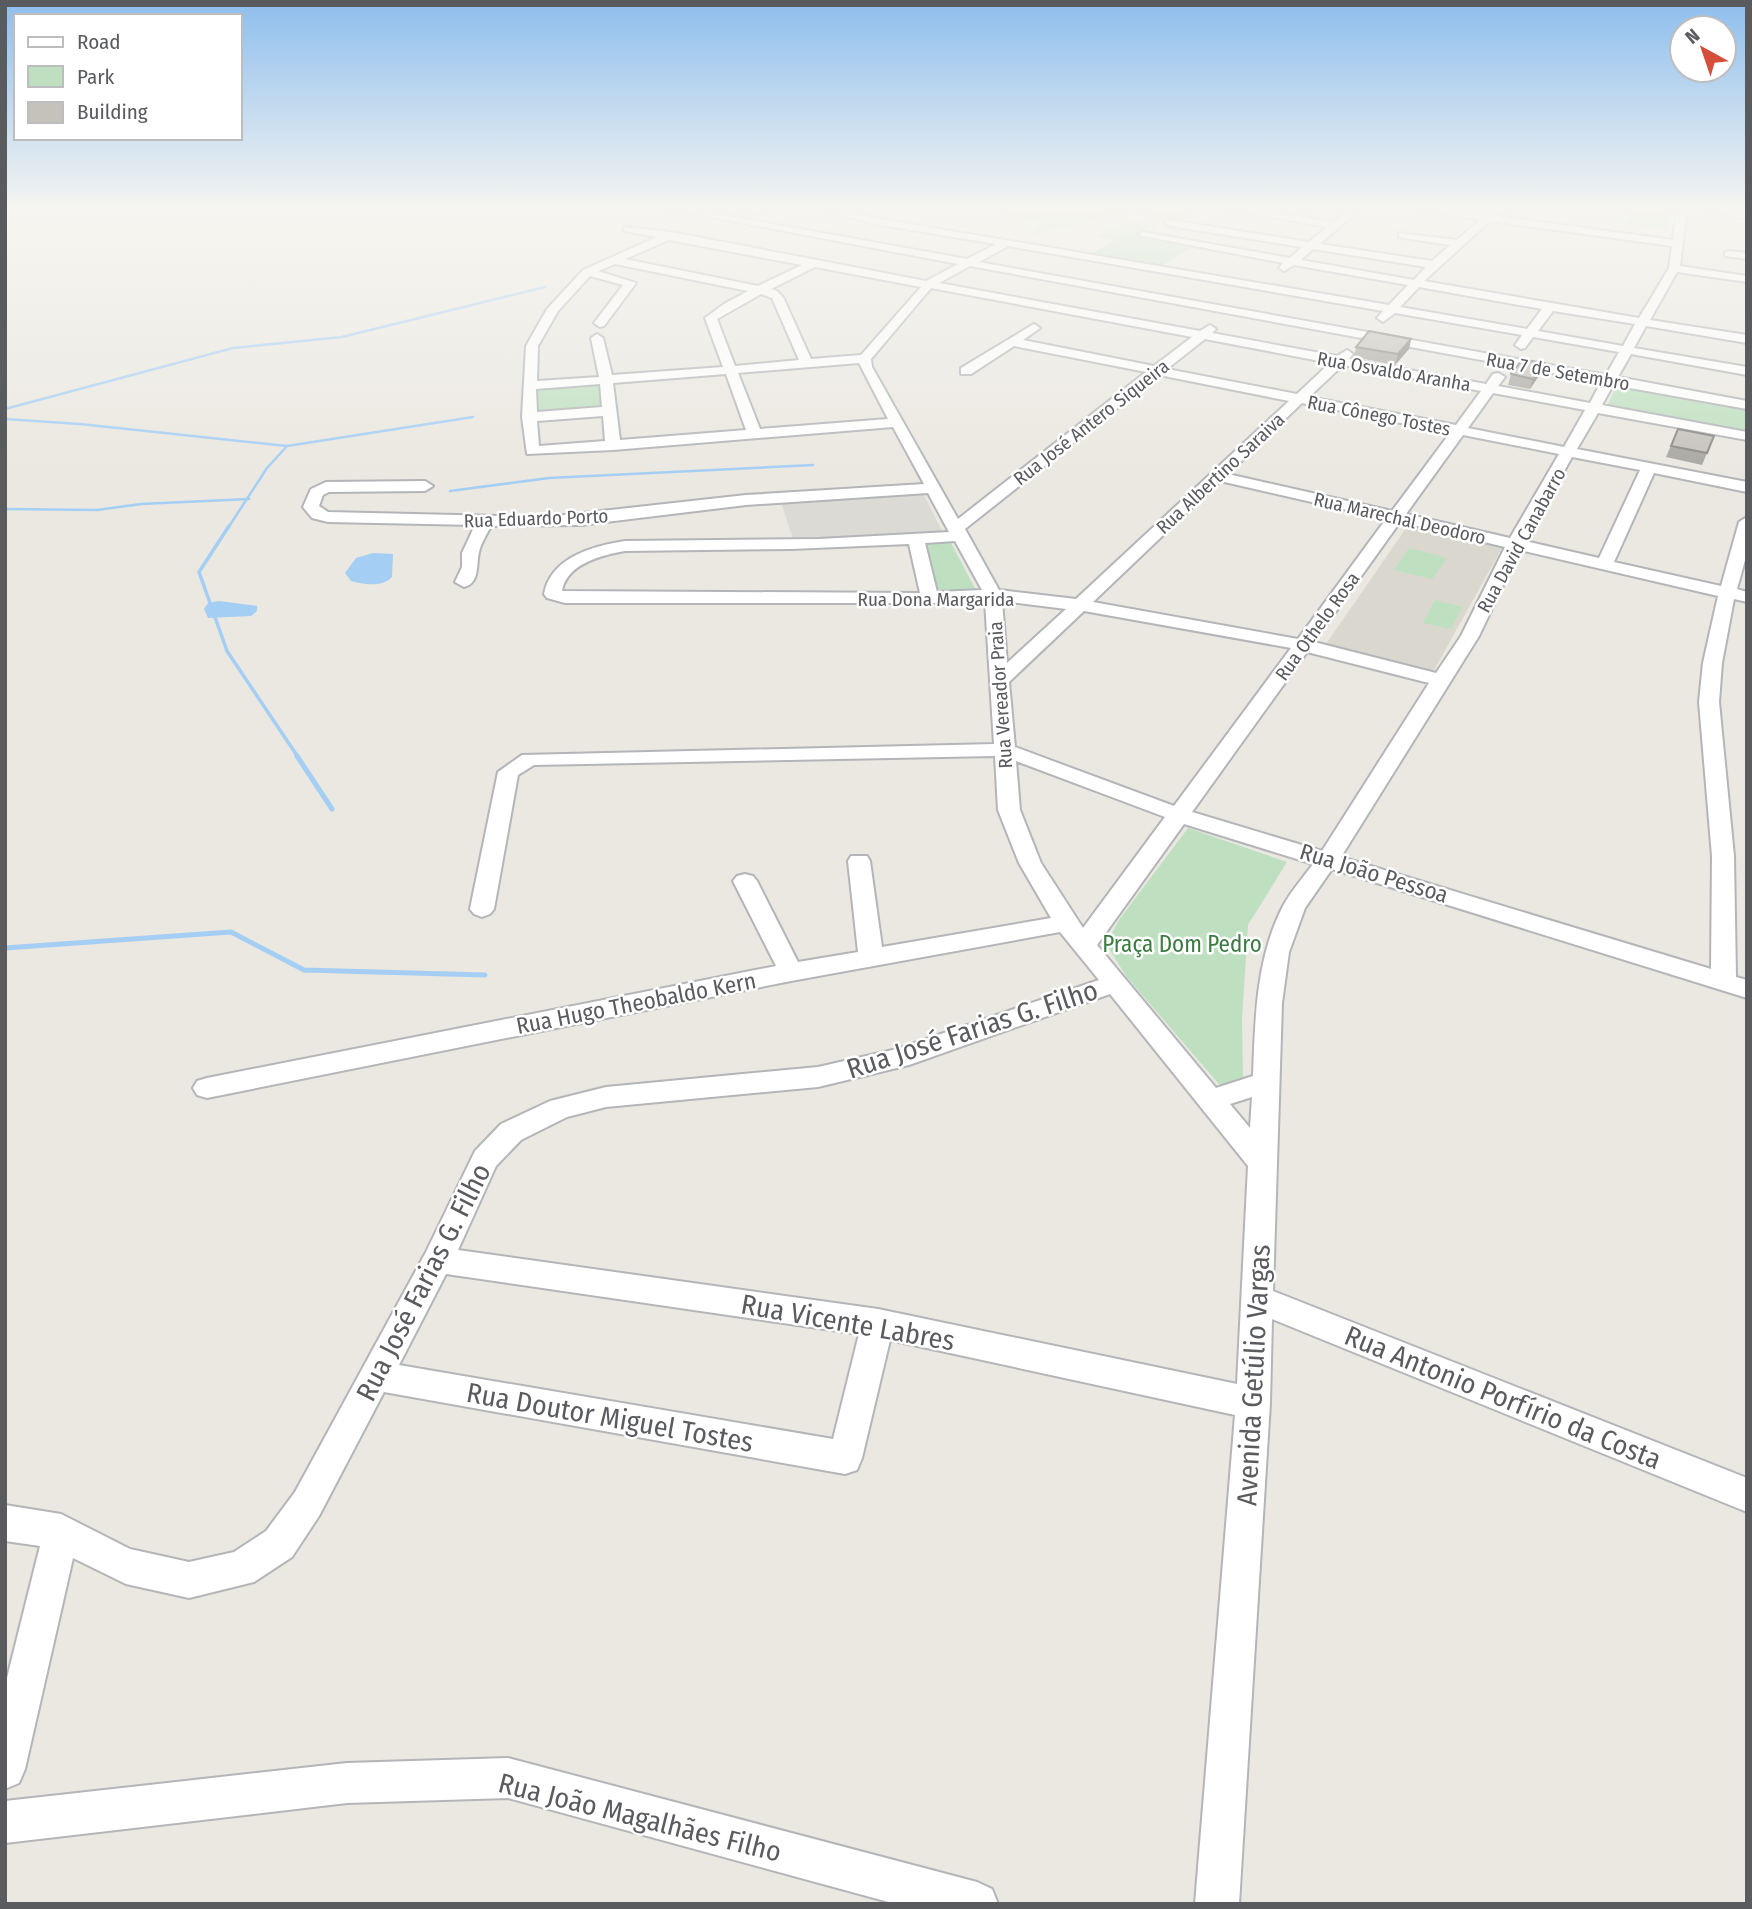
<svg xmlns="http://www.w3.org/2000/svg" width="1752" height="1909" font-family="'Fira Sans Condensed',sans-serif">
  <rect width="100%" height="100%" fill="#eae8e0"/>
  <path fill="#dbdad4" d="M923,493L943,533L794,542L781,502Z"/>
  <path fill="#dad7ce" d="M1409,524L1504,544L1433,672L1326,644Z"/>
  <g fill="#bee0c0">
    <path d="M1006,208H1184L1178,212L1195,217C1181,225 1166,222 1150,216L1153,213C1124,205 1105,217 1078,224C1063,228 1046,230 1030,235L1041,222L1004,215L1008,211Z"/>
    <path d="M1632,210L1673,215L1666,229L1624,224Z"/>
    <path d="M1128,222L1157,225L1138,236L1194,246L1161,266L1091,254L1115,240L1098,236Z"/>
    <path d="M599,384L600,408L536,414L538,388Z"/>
    <path d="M1617,385L1747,408V434L1606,408Z"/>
    <path d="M950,541L977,592L935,594L927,542Z"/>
    <path d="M1409,548L1447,558L1432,579L1394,570Z"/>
    <path d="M1435,600L1462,607L1451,629L1423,623Z"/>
    <path d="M1188,828L1287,862L1248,925L1242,1019L1243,1081L1223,1089L1126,976L1106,944L1119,920Z"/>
  </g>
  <g fill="#a5cef5">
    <path d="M373,553L393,554L392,577C383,587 364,585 351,581L345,573L356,558Z"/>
    <path d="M219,601L257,606V611L251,616L208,618L204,609L208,603Z"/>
  </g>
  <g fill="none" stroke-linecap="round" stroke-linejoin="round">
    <g stroke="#a5cef5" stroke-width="2.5">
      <path d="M5,409L233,348L342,337L545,287"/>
      <path d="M5,419L80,424L287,446L473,417"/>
      <path d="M450,491L549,478L813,465"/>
      <path d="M5,509L97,510L141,504L249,499"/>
      <path d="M228,528L267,468L287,446"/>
    </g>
    <path stroke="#a5cef5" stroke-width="3.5" d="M229,526L199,572L227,651L298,757"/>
    <g stroke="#a5cef5" stroke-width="5">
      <path d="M297,756L332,809"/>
      <path d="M5,948L231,932L304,970L485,975"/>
    </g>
    <g stroke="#b3b5b9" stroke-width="4">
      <g id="minor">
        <path d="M663,208H685L967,259L996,244L874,224L820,208H837L875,218L1389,305L1408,285L1294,265L1284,271L1279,268L1283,263L1138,235L1143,232L1290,258L1302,247L1170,226L1165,223L1170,220L1309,242L1327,227L1220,208H1245L1334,222L1350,208H1361L1320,244L1432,261L1450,245L1403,238L1399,237V233L1457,240L1480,220L1413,208H1440L1486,214L1493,208H1504L1496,216L1673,240L1677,208H1687L1680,266L1747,276V282L1677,272L1650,320L1747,335V343L1646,326L1634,348L1747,367V375L1631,354L1618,377L1747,401V409L1613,385L1602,405L1747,432V440L1598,413L1577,449L1747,482V492L1654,473L1614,562L1721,586L1739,522L1747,517V553L1737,589L1747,592V602L1734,599L1722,663L1719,702L1734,856L1736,977L1747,980V998L1332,869L1305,908L1289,952L1282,1003L1273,1291L1747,1478V1512L1272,1319L1270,1403L1239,1904H1195L1235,1415L890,1340L862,1458L857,1470L845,1474L384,1392L319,1516L292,1557L254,1582L189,1598L126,1584L73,1558L25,1769L19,1783L5,1789V1686L40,1546L5,1541V1505L61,1514L130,1549L189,1562L234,1552L266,1531L295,1492L426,1252L475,1151L501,1124L550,1101L606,1087L818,1067L897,1049L1099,980L1060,932L791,981L207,1098L197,1095L193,1088L197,1081L207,1078L776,966L733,881L737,876L745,874L753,876L757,881L798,962L858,952L848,861L851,856H867L870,861L882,947L1051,918L1019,863L998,810L995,756L534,765L518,775L494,909L490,914L482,917L474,914L470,909L498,772L522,755L994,744L985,601L930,603H565L547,598L544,594C551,557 593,546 625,541L819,539L949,532L928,493L746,505L581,525L491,526C487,534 481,543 479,552C476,565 480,583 464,587L455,582L462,567V553L475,525L328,522L312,518L303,507L311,489L326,482L425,481L433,486L425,491L329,492L323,495L319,506L328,512L547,517L746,495L924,484L893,427L613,450L527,454L522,417L526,346L547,309L583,270L657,237L624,231V227L671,232L926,281L958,264ZM1490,221L1672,246L1669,268L1639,318L1424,281ZM669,240L802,265L758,286L625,259ZM1008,246L1383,311L1377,318L1383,322L1395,313L1522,335L1515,345L1521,349L1525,348L1533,337L1619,352L1606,375L979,262ZM1313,249L1426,267L1414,280L1301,260ZM615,264L748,291L724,304L705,318L723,367L612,375L603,338L597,334L591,338L599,377L537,381L538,346L558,311L590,276L623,285L594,323L600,327L604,326L636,283L598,271ZM970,266L1601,382L1590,403L1498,386L1505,377L1498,373L1493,374L1486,384L1349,359L1353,354L1347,350L1337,356L1212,333L1216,329L1210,325L1200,331L939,283ZM815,267L921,287L861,355L811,359L783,297L777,291L771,289ZM1419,287L1542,309L1527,329L1400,307ZM931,288L1192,337L1154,366L1023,340L1040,328L1034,324L961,368V374H971L1014,346L1146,372L958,519L872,367L871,359ZM761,294L772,298L799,360L735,366L717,319ZM1553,311L1635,324L1623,346L1538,331ZM1205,339L1330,363L1297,394L1167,369ZM859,363L888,419L760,429L738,373ZM1343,365L1481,391L1456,425L1309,397ZM726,374L746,430L620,440L613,383ZM1159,375L1289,401L1076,599L999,590L965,529ZM600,384L602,407L537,412L536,389ZM1493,393L1585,410L1564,447L1468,428ZM1302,403L1450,433L1392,511L1228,474ZM603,416L605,441L539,446L537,421ZM1463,435L1559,454L1510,538L1406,514ZM1572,457L1640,470L1599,558L1525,541ZM1220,481L1386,519L1298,639L1093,602ZM1400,522L1505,547L1461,636L1436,673L1314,642ZM955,541L982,590L937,592L925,543ZM909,544L920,593L562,591C566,564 602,555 625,551L791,549ZM1520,550L1718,596L1703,663L1699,702L1712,856L1711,969L1341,857L1479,636ZM1002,601L1066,609L1007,663ZM1084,611L1291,648L1174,806L1015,747L1009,682ZM1307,652L1429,683L1322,851L1192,812ZM1016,761L1165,817L1083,928L1041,863L1020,810ZM1184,824L1313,864C1303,878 1290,892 1282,908C1256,960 1255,1019 1253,1076L1216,1088L1097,945ZM1110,994L1248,1166L1237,1384L878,1309L458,1250L496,1166L521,1140L567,1117L606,1107L818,1087L909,1065ZM1252,1097L1250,1128L1230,1104ZM446,1274L859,1334L833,1439L399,1365Z"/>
        <path d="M1701,208H1722L1747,213V219Z"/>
        <path d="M1729,251L1747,253V259L1725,256V252Z"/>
        <path d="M508,1758L977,1882L992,1889L998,1904H896L508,1798L347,1803L5,1843V1801L347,1763Z"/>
      </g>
    </g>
    <use href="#minor" fill="#fff" fill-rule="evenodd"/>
  </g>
  <g fill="#a9a7a2">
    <path d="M735,208H774L754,216L736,213Z"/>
    <path d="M1411,339L1409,349L1395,365L1354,357L1356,347Z"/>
    <path d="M1544,363L1540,374L1530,389L1508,385L1511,374Z"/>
    <path d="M1678,429L1707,453L1702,465L1666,457Z"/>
  </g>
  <g fill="#8a8884">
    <path d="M753,208H774L754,216Z"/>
    <path d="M1411,339L1409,349L1395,365L1398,354Z"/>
    <path d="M1544,363L1540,374L1530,389L1533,379Z"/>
  </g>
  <g fill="#c5c2bc" stroke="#8a8884" stroke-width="2">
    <path d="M1369,331L1411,339L1398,354L1356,347Z"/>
    <path d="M1522,360L1544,363L1533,379L1511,374Z"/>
    <path d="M1678,429L1714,436L1707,453L1671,446Z"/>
  </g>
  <linearGradient id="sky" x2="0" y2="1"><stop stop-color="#8dbeed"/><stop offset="0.44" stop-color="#f6f5f1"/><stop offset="1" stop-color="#f6f5f1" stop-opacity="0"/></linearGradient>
  <rect width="1752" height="475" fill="url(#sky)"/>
  <g text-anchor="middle" stroke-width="5" stroke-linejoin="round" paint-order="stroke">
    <g font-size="19" fill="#595b5f" stroke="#fff">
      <text transform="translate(1394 371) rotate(10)" y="7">Rua Osvaldo Aranha</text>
      <text transform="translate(1558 371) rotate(10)" y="7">Rua 7 de Setembro</text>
      <text transform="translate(1379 415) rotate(11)" y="7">Rua Cônego Tostes</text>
      <text transform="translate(1091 422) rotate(-38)" y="7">Rua José Antero Siqueira</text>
      <text transform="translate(1220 473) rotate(-43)" y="7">Rua Albertino Saraiva</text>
      <text transform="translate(536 518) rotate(-2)" y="7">Rua Eduardo Porto</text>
      <text transform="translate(1400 518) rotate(13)" y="7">Rua Marechal Deodoro</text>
      <text transform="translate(1521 540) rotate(-61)" y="7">Rua David Canabarro</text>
      <text x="936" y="606">Rua Dona Margarida</text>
      <text transform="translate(1317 626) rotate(-54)" y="7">Rua Othelo Rosa</text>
      <text transform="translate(1000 695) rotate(-94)" y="7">Rua Vereador Praia</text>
    </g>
    <g font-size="23" fill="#595b5f" stroke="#fff">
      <text transform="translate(1374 873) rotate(17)" y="8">Rua João Pessoa</text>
      <text transform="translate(636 1003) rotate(-11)" y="8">Rua Hugo Theobaldo Kern</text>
    </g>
    <g font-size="23" fill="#3c7b42" stroke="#fff">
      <text x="1182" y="952">Praça Dom Pedro</text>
    </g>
    <g font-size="28" fill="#595b5f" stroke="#fff">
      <text transform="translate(972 1029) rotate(-18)" y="10">Rua José Farias G. Filho</text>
      <text transform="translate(423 1282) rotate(-63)" y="10">Rua José Farias G. Filho</text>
      <text transform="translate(848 1322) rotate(10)" y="10">Rua Vicente Labres</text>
      <text transform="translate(1253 1375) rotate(-87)" y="10">Avenida Getúlio Vargas</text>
      <text transform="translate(1503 1397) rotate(22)" y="10">Rua Antonio Porfírio da Costa</text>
      <text transform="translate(610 1417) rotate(10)" y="10">Rua Doutor Miguel Tostes</text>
      <text transform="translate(640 1817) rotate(14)" y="10">Rua João Magalhães Filho</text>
    </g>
  </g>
  <rect width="1752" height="1909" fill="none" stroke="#595b5f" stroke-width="14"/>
  <rect x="14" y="14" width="228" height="126" fill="#ffffff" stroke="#bdbdbf" stroke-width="2"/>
  <rect x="28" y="37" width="35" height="10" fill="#ffffff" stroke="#bdbdbf" stroke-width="2"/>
  <text x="77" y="49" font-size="21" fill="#595b5f">Road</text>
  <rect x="28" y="66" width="35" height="21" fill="#bee0c0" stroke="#bdbdbf" stroke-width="2"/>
  <text x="77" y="84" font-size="21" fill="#595b5f">Park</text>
  <rect x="28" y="102" width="35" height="21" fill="#c5c2bc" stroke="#bdbdbf" stroke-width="2"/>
  <text x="77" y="119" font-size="21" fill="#595b5f">Building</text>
  <g transform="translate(1703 49) rotate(320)"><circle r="33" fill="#ffffff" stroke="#bdbdbf" stroke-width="2"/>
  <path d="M0-5L12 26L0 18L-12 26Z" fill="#d54e3a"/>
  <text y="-10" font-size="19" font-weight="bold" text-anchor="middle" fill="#595b5f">N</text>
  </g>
</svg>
